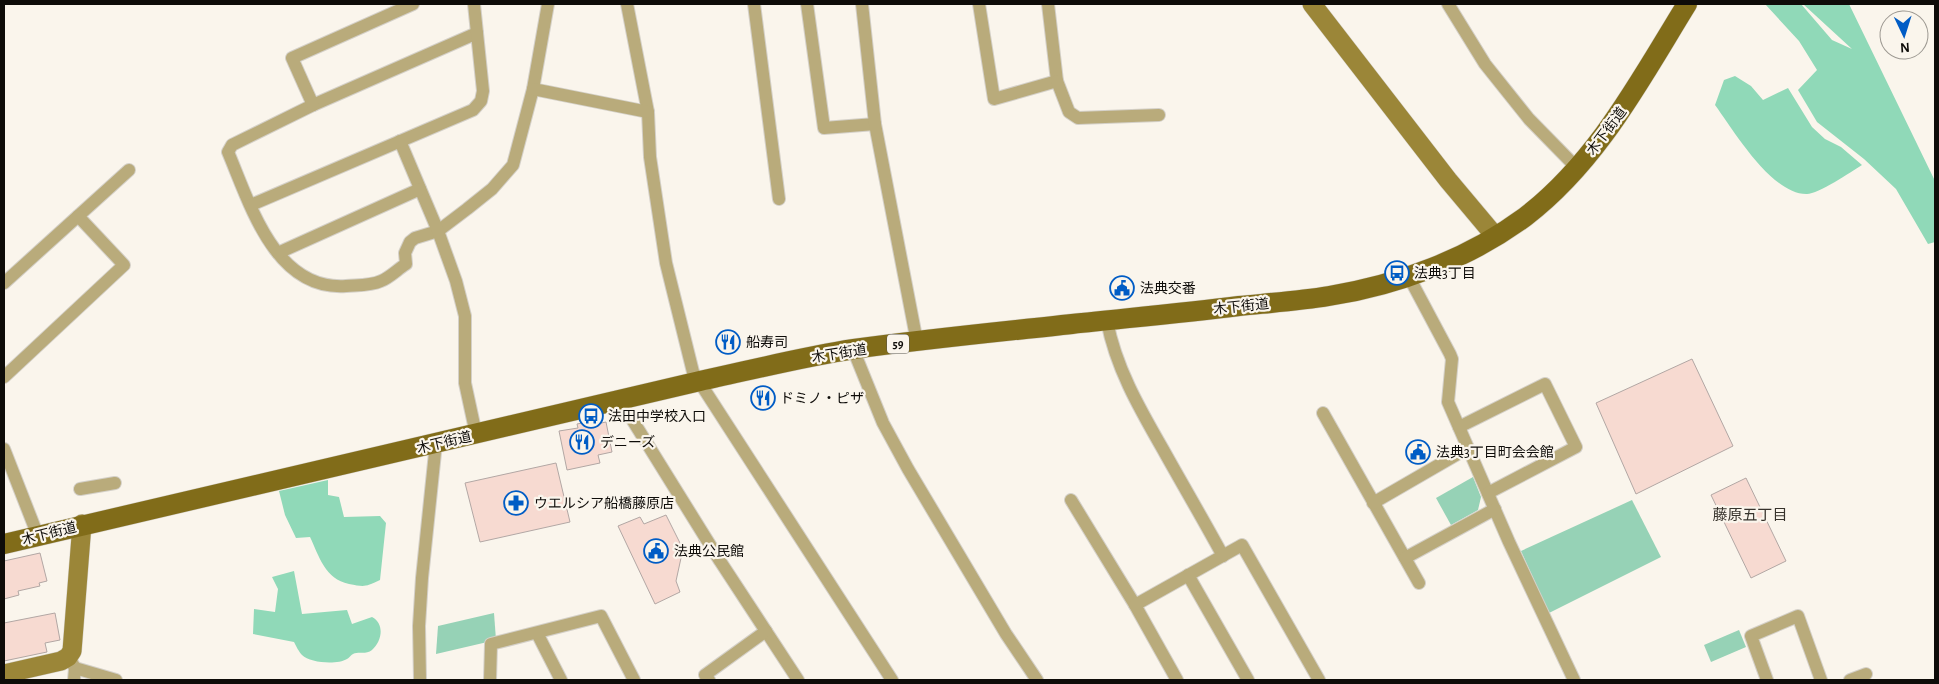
<svg xmlns="http://www.w3.org/2000/svg" width="1939" height="684" font-family="'Alegreya Sans','Noto Sans JP',sans-serif">
  <rect width="100%" height="100%" fill="#faf5ec"/>
  <g fill="#96d2b6">
    <path d="M1473,477L1481,497L1478,510L1451,525L1436,498Z"/>
    <path d="M1632,500L1661,557L1549,613L1521,551Z"/>
    <path d="M494,613L496,640L436,654L438,626Z"/>
    <path d="M1739,630L1746,647L1711,662L1704,645Z"/>
  </g>
  <g fill="#90d9b8">
    <path d="M1765,4H1801L1832,40L1852,49L1803,4H1849L1935,181V242L1928,244L1896,189L1864,159L1817,122L1798,90L1817,70L1799,41Z"/>
    <path d="M1735,76L1751,86L1763,100L1788,88L1812,127L1825,139L1841,147L1862,165C1851,172 1818,194 1807,194C1772,195 1734,131 1715,105L1724,80Z"/>
    <path d="M328,480V495L339,497L344,517L380,516L386,523L380,580C365,587 365,587 349,584C325,579 319,556 310,537L296,538L285,515L279,491Z"/>
    <path d="M294,571L302,614L347,610L352,624L372,617C385,624 382,641 372,650C366,655 359,651 353,654C351,655 349,658 347,659C337,665 310,663 302,655C299,652 296,646 294,642L253,634L254,609L275,612L278,589L272,577Z"/>
  </g>
  <g fill="#f7dad1" stroke="#b2a7a4">
    <path d="M1692,359L1733,446L1636,494L1596,403Z"/>
    <path d="M592,421V425L606,422L612,452L598,455L600,463L567,470L559,431L578,428L577,424Z"/>
    <path d="M556,463L570,522L480,542L465,483Z"/>
    <path d="M1746,478L1786,561L1751,578L1711,495Z"/>
    <path d="M666,515L686,555L681,558L676,581L680,592L655,604L618,526L640,517L644,524Z"/>
    <path d="M40,553L47,581L39,583L40,586L18,591L19,595L4,599V561Z"/>
    <path d="M55,613L60,640L45,643L47,652L4,661V623Z"/>
  </g>
  <g fill="none" stroke-linecap="round" stroke-linejoin="round">
    <g stroke="#d4d0c8" stroke-width="14">
      <g id="street">
        <path d="M627,4L648,112L650,157L666,263L693,372L892,680"/>
        <path d="M754,4L779,199"/>
        <path d="M807,4L824,128L875,124"/>
        <path d="M862,4L875,124L917,342"/>
        <path d="M979,4L994,99L1057,81L1048,4"/>
        <path d="M1448,4L1485,64L1529,119L1577,168"/>
        <path d="M477,33L313,105L232,145L228,152C250,204 275,291 346,286C357,285 370,286 381,281C389,278 398,269 406,264L405,253L410,242L415,238L438,231L467,209L492,189L513,165L533,89L548,4"/>
        <path d="M1057,81L1069,112L1078,118L1159,115"/>
        <path d="M533,89L648,112"/>
        <path d="M313,105L292,58L413,4"/>
        <path d="M400,141L438,231L456,281L465,316V383L476,434"/>
        <path d="M251,205L473,110L481,101L483,91L474,4"/>
        <path d="M278,253L420,189"/>
        <path d="M1409,277L1450,354L1452,359L1448,402L1509,542L1574,680"/>
        <path d="M4,283L129,170"/>
        <path d="M1107,321C1116,369 1141,411 1165,453C1184,487 1204,521 1223,556"/>
        <path d="M853,349L883,423L908,469L1006,634L1037,680"/>
        <path d="M4,377L124,265L78,216"/>
        <path d="M620,400L720,561L798,680"/>
        <path d="M1323,413L1419,583"/>
        <path d="M1459,427L1545,384L1576,447L1488,493"/>
        <path d="M4,449L38,536"/>
        <path d="M80,489L115,483"/>
        <path d="M1071,500L1135,605"/>
        <path d="M1373,503L1468,448"/>
        <path d="M1405,558L1495,509"/>
        <path d="M1188,575L1248,680"/>
        <path d="M537,633L561,680"/>
        <path d="M71,661L75,668L74,680"/>
        <path d="M75,668L116,680"/>
        <path d="M420,680L419,626L422,578L436,443"/>
        <path d="M490,680L491,644L601,616L634,680"/>
        <path d="M709,680L705,675L766,631"/>
        <path d="M1177,680L1135,605L1242,545L1319,680"/>
        <path d="M1767,680L1751,636L1798,616L1821,680"/>
        <path d="M1850,680L1866,674"/>
      </g>
    </g>
    <g stroke="#d4d0c8" stroke-width="20">
      <g id="secondary">
        <path d="M1312,4L1448,180L1495,236"/>
        <path d="M4,674L61,661L68,657L72,651L82,524"/>
      </g>
    </g>
    <g stroke="#d4d0c8" stroke-width="21">
      <path id="primary" d="M4,544L700,381C751,370 802,357 854,349C926,339 999,332 1072,324C1128,318 1184,313 1239,306C1269,303 1299,301 1329,296C1398,285 1468,259 1525,217C1598,161 1640,80 1687,4"/>
    </g>
    <use href="#street" stroke="#b9ab7b" stroke-width="12"/>
    <use href="#secondary" stroke="#9b8638" stroke-width="19"/>
    <use href="#primary" stroke="#816c19" stroke-width="20"/>
  </g>
  <defs>
    <g id="bus-ring" transform="scale(1.25)"><circle r="9.5" fill="#faf5ec" stroke="#005cc5" stroke-width="1.5"/><path d="M-5-6H5V4H4V6H2V4H-2V6H-4V4H-5ZM-3.5-4V0h7V-4ZM-3.5 1.2v1.5H-2V1.2ZM2 1.2v1.5H3.5V1.2Z" fill="#005cc5"/></g>
    <g id="civic-ring" transform="scale(1.25)"><circle r="9.5" fill="#faf5ec" stroke="#005cc5" stroke-width="1.5"/><path d="M-.6-6.5H3V-4.5H.6V-3L4-1V1h2V6H-6V1h2V-1L-.6-3ZM-1.2 2.5V6h2.4V2.5Z" fill="#005cc5"/></g>
    <g id="restaurant-ring" transform="scale(1.25)"><circle r="9.5" fill="#faf5ec" stroke="#005cc5" stroke-width="1.5"/><path d="M-5-6h1v4h1v-4h1v4h1v-4h1v5L-1.5 .5V6h-2V.5L-5-1ZM5-6V6H3V1.5H1.5Q1.5-4 5-6Z" fill="#005cc5"/></g>
    <g id="pharmacy-ring" transform="scale(1.25)"><circle r="9.5" fill="#faf5ec" stroke="#005cc5" stroke-width="1.5"/><path d="M-2-6h4v4h4v4h-4v4h-4v-4h-4v-4h4Z" fill="#005cc5"/></g>
  </defs>
  <g fill-rule="evenodd">
    <use href="#bus-ring" x="1397" y="273"/>
    <use href="#civic-ring" x="1122" y="288"/>
    <use href="#restaurant-ring" x="728" y="342"/>
    <use href="#restaurant-ring" x="763" y="398"/>
    <use href="#bus-ring" x="591" y="416"/>
    <use href="#restaurant-ring" x="582" y="442"/>
    <use href="#civic-ring" x="1418" y="452"/>
    <use href="#pharmacy-ring" x="516" y="503"/>
    <use href="#civic-ring" x="656" y="551"/>
  </g>
  <g text-anchor="middle" stroke-width="4.5" stroke-linejoin="round" paint-order="stroke">
    <rect fill="#faf5ec" stroke="#55524d" stroke-width="1" x="887" y="334.5" width="22" height="19" rx="4"/>
    <g font-size="12" font-weight="bold" fill="#0e0c09">
      <text x="898" y="348">59</text>
    </g>
    <g font-size="14" fill="#0e0c09" stroke="#faf5ec">
      <text transform="translate(1606 131) rotate(-53)" y="5">木下街道</text>
      <text transform="translate(1241 306) rotate(-6)" y="5">木下街道</text>
      <text transform="translate(839 353) rotate(-9)" y="5">木下街道</text>
      <text transform="translate(444 442) rotate(-13)" y="5">木下街道</text>
      <text transform="translate(49 533) rotate(-14)" y="5">木下街道</text>
    </g>
    <g font-size="14" fill="#0e0c09" stroke="#faf5ec" text-anchor="start">
      <text x="1414" y="278">法典3丁目</text>
      <text x="1140" y="293">法典交番</text>
      <text x="746" y="347">船寿司</text>
      <text x="780" y="403">ドミノ・ピザ</text>
      <text x="608" y="421">法田中学校入口</text>
      <text x="600" y="447">デニーズ</text>
      <text x="1436" y="457">法典3丁目町会会館</text>
      <text x="534" y="508">ウエルシア船橋藤原店</text>
      <text x="674" y="556">法典公民館</text>
    </g>
    <g font-size="15" fill="#37332c" stroke="#faf5ec">
      <text x="1750" y="520">藤原五丁目</text>
    </g>
  </g>
  <rect width="1939" height="684" fill="none" stroke="#0e0c09" stroke-width="10"/>
  <g transform="translate(1904 35) rotate(176)"><circle r="24" fill="#faf5ec" stroke="#9c9891"/>
  <path d="M0-4L9 19L0 12L-9 19Z" fill="#005cc5"/>
  <text y="-8" font-size="14" font-weight="bold" text-anchor="middle" fill="#0e0c09">N</text>
  </g>
</svg>
